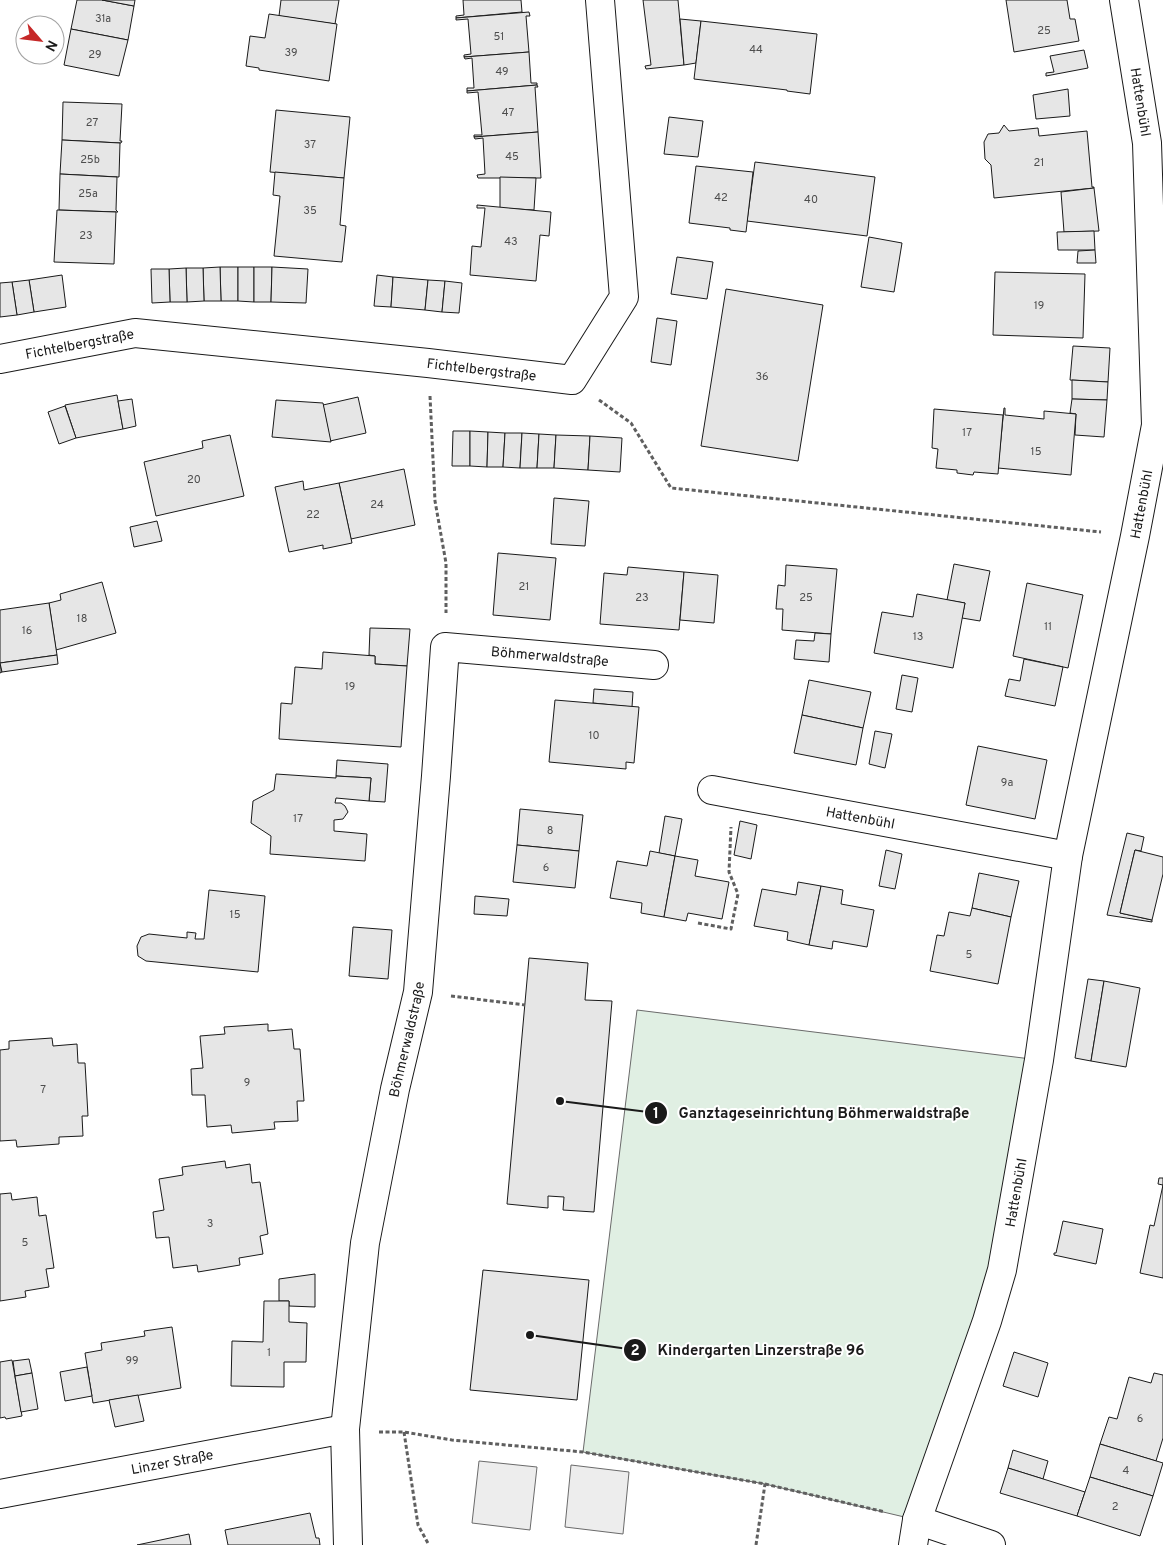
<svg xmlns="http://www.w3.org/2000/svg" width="1163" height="1545" font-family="Overpass,sans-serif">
  <rect width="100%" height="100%" fill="#fff"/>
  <path fill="#e0efe3" stroke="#6a6a6a" d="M637,1010L1039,1060L1002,1270L917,1520L765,1484L583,1452Z"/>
  <g fill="#ededed" stroke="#6a6a6a">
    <path d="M479,1461L537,1467L530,1530L472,1523Z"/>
    <path d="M571,1465L629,1472L623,1534L565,1527Z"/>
  </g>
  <g fill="#e6e6e6" stroke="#1a1a1a">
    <path d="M77,0H102L134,6L128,40L71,29Z"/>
    <path d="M102,0H135L134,6Z"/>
    <path d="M281,0H339L335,24L279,16Z"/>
    <path d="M463,0H521L522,12L456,18V16L464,15Z"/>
    <path d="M643,0H678L684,65L646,69L645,66L651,65Z"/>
    <path d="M1006,0H1067L1070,19H1075L1079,41L1014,52Z"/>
    <path d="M529,12L530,16H526L529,52L464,57V55L471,54L468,19L456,20V18Z"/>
    <path d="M269,14L337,24L329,81L259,70V68L246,66L250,36L265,38Z"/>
    <path d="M680,19L701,21L696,63L684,65Z"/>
    <path d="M701,21L817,34L810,94L787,91V90L694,79Z"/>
    <path d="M71,29L128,40L119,76L64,65Z"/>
    <path d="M1084,50L1088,68L1046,76V73L1054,72L1050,56Z"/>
    <path d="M529,52L531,83H537V85L467,91V88H474L472,58L465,59L464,57Z"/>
    <path d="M537,85L538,87H535L538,132L474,137V135H482L478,92L467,93V91Z"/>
    <path d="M1068,89L1070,116L1036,119L1033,95Z"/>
    <path d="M63,102L122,104L120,141H122L121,143L62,140Z"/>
    <path d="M276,110L350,117L344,178L270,172Z"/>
    <path d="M669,117L703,121L698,157L664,154Z"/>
    <path d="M1004,125L1009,131L1038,128L1039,136L1087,131L1092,187H1094V188L994,198L991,165L985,159L984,142L988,134L999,133Z"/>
    <path d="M538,132L541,178H478L477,175L485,174L483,138L475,139L474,137Z"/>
    <path d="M62,140L120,143L119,177L60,174Z"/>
    <path d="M755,162L875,177L867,236L747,221Z"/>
    <path d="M696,166L753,172L746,232L730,230V228L689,223Z"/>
    <path d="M275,172L344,178L340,225L346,226L342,262L274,256L280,196L273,195Z"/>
    <path d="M60,174L117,177L116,210L118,212L59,210Z"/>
    <path d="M500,177L536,178L534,210L500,208Z"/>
    <path d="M1094,188L1099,231L1064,232L1061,192Z"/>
    <path d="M477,205L551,212L549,236L540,235L536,281L470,275L472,246L481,247L485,208H477Z"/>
    <path d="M57,210L116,212L114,264L54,262Z"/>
    <path d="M1094,231L1095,250H1058L1057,232Z"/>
    <path d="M869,237L902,243L894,292L861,287Z"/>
    <path d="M1095,250L1096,263H1077L1078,251Z"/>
    <path d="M677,257L713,262L707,299L671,294Z"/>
    <path d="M220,267H238V301H221Z"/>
    <path d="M220,267L221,301H204L203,268Z"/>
    <path d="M238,267H254V302L238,301Z"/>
    <path d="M254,267H272L271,302H254Z"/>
    <path d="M272,267L308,269L306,303L271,302Z"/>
    <path d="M186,268H203L204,301L187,302Z"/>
    <path d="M186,268L187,302H170L169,269Z"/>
    <path d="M151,269H169L170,302L152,303Z"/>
    <path d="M995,272L1085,274L1083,338L993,335Z"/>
    <path d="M62,275L66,307L34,312L29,280Z"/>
    <path d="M377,275L393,277L391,307L374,306Z"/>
    <path d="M393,277L428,280L425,310L391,307Z"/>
    <path d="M29,280L34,312L17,315L12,282Z"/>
    <path d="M428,280L445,281L442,312L425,310Z"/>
    <path d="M445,281L462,283L459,313L442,312Z"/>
    <path d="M12,282L17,315L0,317V283Z"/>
    <path d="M726,289L823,305L798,461L701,446Z"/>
    <path d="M657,318L677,321L671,365L651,362Z"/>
    <path d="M1073,346L1110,348L1108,382L1070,380Z"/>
    <path d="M1072,380L1108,382L1107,400L1072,399Z"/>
    <path d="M117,395L123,429L76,438L65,405Z"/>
    <path d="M358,397L366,433L330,441L323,405Z"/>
    <path d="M132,399L136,426L123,429L118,401Z"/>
    <path d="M1072,399L1107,400L1104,437L1075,435L1076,414L1070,413Z"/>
    <path d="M276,400L323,403L331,442L272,437Z"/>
    <path d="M65,406L76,438L59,444L48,412Z"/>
    <path d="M1004,408H1005V415L1044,419V411L1076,414L1071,475L998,468Z"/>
    <path d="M934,409L1003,415L998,474L974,472L973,475L957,473V470L936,468L938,449L932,448Z"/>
    <path d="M453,431H470V466H452Z"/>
    <path d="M470,431L488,432L487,467L470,466Z"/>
    <path d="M488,432L505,433L503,467H487Z"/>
    <path d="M505,433H522L520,468L503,467Z"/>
    <path d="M522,433L539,434L537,468H520Z"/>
    <path d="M539,434L556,435L554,468H537Z"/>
    <path d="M230,435L244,496L156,516L144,462L203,448L202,441Z"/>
    <path d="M556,435L590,436L588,470L554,468Z"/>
    <path d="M590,436L622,438L620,472L588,470Z"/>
    <path d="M404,469L415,525L351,539L339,483Z"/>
    <path d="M303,481L304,490L339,483L352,543L323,549V545L289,552L275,487Z"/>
    <path d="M554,498L589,501L585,546L551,544Z"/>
    <path d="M157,521L162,541L134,547L130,527Z"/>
    <path d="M498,553L556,558L550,620L493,615Z"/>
    <path d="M954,564L990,571L980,621L962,618L965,603L947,600Z"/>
    <path d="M786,565L837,569L831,634L782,630L783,609H776L778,585L785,586Z"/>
    <path d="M628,567L684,572L679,630L600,624L604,573L627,575Z"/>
    <path d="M684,572L718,575L714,623L680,620Z"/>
    <path d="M102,582L116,633L56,650L49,603L61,600L60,594Z"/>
    <path d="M1027,583L1083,595L1068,668L1013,656Z"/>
    <path d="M917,594L965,603L953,668L874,653L882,612L913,617Z"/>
    <path d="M49,603L57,655L0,663L2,672L0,673V610Z"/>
    <path d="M370,628L410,629L407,666L375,664V656L369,655Z"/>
    <path d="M815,633L831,634L829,662L794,659L796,640L814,641Z"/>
    <path d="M323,652L375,656V664L407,666L401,747L279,739L281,703L292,704L295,667L322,669Z"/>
    <path d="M57,655L58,664L2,672L0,663Z"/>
    <path d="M1024,659L1063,667L1055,706L1005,696L1009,679L1020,681Z"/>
    <path d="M902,675L918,678L912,712L896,709Z"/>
    <path d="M809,680L871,692L863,728L802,715Z"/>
    <path d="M594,689L633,692L632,707L593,703Z"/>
    <path d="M555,700L639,707L634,763L626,762V769L549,762Z"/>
    <path d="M802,715L863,728L856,765L794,753Z"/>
    <path d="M875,731L892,734L885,768L869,764Z"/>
    <path d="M978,746L1047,760L1035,819L966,805Z"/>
    <path d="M337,760L388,764L385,802L369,801L371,778L336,776Z"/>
    <path d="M276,774L336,778V776L371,778L369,801L336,798L335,803H341L345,806L348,812L343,819L334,820V831L367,834L365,861L270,854L271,836L251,823L253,801L274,790Z"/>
    <path d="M520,809L583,815L579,851L517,845Z"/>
    <path d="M665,816L682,819L675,856L659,853Z"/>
    <path d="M740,821L757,825L751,859L734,855Z"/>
    <path d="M1127,833L1144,837L1141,851L1135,850L1120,913L1152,920V922L1107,915Z"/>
    <path d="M517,845L579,851L575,888L513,882Z"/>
    <path d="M886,850L902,854L895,889L879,886Z"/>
    <path d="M1135,850L1163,857V874L1152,920L1120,913Z"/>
    <path d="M650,851L675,856L664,917L641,913L642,903L610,898L617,861L647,866Z"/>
    <path d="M675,856L698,860L695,876L729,882L722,919L688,913L686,921L664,917Z"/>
    <path d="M979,873L1019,881L1011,917L972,908Z"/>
    <path d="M798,882L821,886L809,945L787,940L788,932L754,926L762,889L796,895Z"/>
    <path d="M821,886L843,890L841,904L874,910L867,947L833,941L832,949L809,945Z"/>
    <path d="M209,890L265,896L258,972L146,961L138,956L137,946L141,937L149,934L187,938V932L196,933L195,939H204Z"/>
    <path d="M475,896L509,899L507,916L474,914Z"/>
    <path d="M972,908L1011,917L998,984L930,971L937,935L944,936L949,912L970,916Z"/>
    <path d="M353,927L392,930L388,979L349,976Z"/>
    <path d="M529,958L588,963L585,1000L612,1001L594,1212L563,1210L564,1197L548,1196V1208L507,1204Z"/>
    <path d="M1088,979L1104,981L1091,1061L1075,1058Z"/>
    <path d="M1104,981L1140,988L1126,1067L1091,1061Z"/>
    <path d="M268,1024V1031L292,1029L294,1049H300L304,1101H297L298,1121L274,1122L275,1129L232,1133L231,1125L207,1127L205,1095H192L191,1069L203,1068L200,1036L225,1034L224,1027Z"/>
    <path d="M52,1038L53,1046L77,1044L78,1063H85L88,1116H82L83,1136L59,1137V1144L17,1147L16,1140L0,1141V1050L9,1049V1041Z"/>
    <path d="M225,1161L226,1168L250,1164L252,1183L260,1182L268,1234L260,1236L263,1254L239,1258L240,1265L198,1272L197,1265L173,1268L169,1237L156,1238L153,1212L164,1210L159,1179L183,1175L182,1167Z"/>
    <path d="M1159,1178H1163V1278L1140,1273L1150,1225L1154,1226L1163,1185L1158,1184Z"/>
    <path d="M11,1193L12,1200L37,1197L39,1216L46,1215L54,1268L46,1269L49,1287L25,1291L26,1297L0,1301V1194Z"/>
    <path d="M1063,1221L1103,1229L1096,1264L1054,1255V1253H1056Z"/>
    <path d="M483,1270L589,1280L577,1400L470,1390Z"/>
    <path d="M315,1274V1307L289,1306V1301H279V1279Z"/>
    <path d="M264,1301H289V1322L307,1323L306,1362H284V1387L231,1386L232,1341L263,1342Z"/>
    <path d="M172,1327L181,1388L93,1403L85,1353L102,1350L101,1343L145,1336L144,1331Z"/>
    <path d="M1014,1352L1048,1363L1038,1397L1003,1386Z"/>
    <path d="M29,1359L32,1373L15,1376L13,1361Z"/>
    <path d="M12,1360L22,1416L6,1419L5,1417L0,1418V1362Z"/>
    <path d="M87,1367L92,1396L65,1401L60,1372Z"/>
    <path d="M32,1373L38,1409L21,1412L15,1376Z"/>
    <path d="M1154,1373L1163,1375V1438L1156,1461L1100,1444L1109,1417L1117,1419L1129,1377L1151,1383Z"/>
    <path d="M138,1395L144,1421L115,1427L109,1400Z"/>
    <path d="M1100,1444L1163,1463L1153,1496L1090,1477Z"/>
    <path d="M1013,1450L1048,1461L1043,1479L1008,1468Z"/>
    <path d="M1008,1468L1085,1492L1077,1516L1000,1493Z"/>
    <path d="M1090,1477L1153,1496L1140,1536L1077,1516Z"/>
    <path d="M310,1513L316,1538H319L320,1545H228L225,1530Z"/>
    <path d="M189,1534L191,1545H137Z"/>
  </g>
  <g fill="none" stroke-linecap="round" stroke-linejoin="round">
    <g stroke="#1a1a1a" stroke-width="30">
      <g id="minor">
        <path id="s1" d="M0,359L135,333L428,363L572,380L624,297L600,0"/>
        <path id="s2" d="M712,790L1068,856"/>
        <path id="s3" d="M0,1494L345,1429"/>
        <path d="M917,1520L991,1545"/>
        <path id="s4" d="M348,1545L345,1429L365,1243L395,1089L418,992L436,776L445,647L654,665"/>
        <path id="s5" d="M913,1545L917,1520L987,1321L1002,1270L1039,1060L1068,856L1135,536L1156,425L1147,143L1124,0"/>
      </g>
    </g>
    <g stroke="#5f5f5f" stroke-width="3" stroke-dasharray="4 2.5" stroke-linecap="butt">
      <path d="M430,396L435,501L446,563V613"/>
      <path d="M599,400L631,423L671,488L1101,532"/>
      <path d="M698,923L731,929L738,894L729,872L731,827"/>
      <path d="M451,996L525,1005"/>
      <path d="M379,1432H404L452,1440L583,1452L765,1484L885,1512"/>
      <path d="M404,1432L418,1525L429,1545"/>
      <path d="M756,1545L765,1484"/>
    </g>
    <use href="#minor" stroke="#fff" stroke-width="28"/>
  </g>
  <g text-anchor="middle" stroke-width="4" stroke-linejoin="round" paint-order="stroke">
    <g font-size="11" fill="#4d4d4d">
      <text x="103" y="22">31a</text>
      <text x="1044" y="34">25</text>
      <text x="499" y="40">51</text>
      <text x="756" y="53">44</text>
      <text x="291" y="56">39</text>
      <text x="95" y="58">29</text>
      <text x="502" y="75">49</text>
      <text x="508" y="116">47</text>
      <text x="92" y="126">27</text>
      <text x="310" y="148">37</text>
      <text x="512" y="160">45</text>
      <text x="90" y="163">25b</text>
      <text x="1039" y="166">21</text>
      <text x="88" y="197">25a</text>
      <text x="721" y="201">42</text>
      <text x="811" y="203">40</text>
      <text x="310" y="214">35</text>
      <text x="86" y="239">23</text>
      <text x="511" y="245">43</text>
      <text x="1039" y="309">19</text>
      <text x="762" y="380">36</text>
      <text x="967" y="436">17</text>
      <text x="1036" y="455">15</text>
      <text x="194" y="483">20</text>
      <text x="377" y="508">24</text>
      <text x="313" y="518">22</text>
      <text x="524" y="590">21</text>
      <text x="642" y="601">23</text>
      <text x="806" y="601">25</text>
      <text x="82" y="622">18</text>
      <text x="1048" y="630">11</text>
      <text x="27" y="634">16</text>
      <text x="918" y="640">13</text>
      <text x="350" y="690">19</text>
      <text x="594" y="739">10</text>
      <text x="1007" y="786">9a</text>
      <text x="298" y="822">17</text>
      <text x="550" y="834">8</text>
      <text x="546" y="871">6</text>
      <text x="235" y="918">15</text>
      <text x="969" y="958">5</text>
      <text x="247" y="1086">9</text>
      <text x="43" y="1093">7</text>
      <text x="210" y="1227">3</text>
      <text x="25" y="1246">5</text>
      <text x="269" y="1356">1</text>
      <text x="132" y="1364">99</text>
      <text x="1140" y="1422">6</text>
      <text x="1126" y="1474">4</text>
      <text x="1115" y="1510">2</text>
    </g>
    <g font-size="14" fill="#1a1a1a" stroke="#fff">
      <text transform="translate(1141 102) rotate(81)" y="5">Hattenbühl</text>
      <text dy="5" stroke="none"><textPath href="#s1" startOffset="81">Fichtelbergstraße</textPath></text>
      <text dy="5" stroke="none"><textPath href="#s1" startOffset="486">Fichtelbergstraße</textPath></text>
      <text dy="5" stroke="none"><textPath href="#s5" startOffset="1068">Hattenbühl</textPath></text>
      <text dy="5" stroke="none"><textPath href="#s4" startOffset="1011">Böhmerwaldstraße</textPath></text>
      <text dy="5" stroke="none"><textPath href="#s2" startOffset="151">Hattenbühl</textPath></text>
      <text dy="5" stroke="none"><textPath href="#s4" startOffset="511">Böhmerwaldstraße</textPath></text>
      <text dy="5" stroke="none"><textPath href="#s5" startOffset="368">Hattenbühl</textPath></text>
      <text dy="5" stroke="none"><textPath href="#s3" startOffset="175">Linzer Straße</textPath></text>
    </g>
  </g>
  <path fill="none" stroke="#1a1a1a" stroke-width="2" d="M560 1101L656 1113M530 1335L635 1350"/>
  <g fill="#1a1a1a" stroke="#fff" stroke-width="2">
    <circle cx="560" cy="1101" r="5"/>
    <circle cx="530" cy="1335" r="5"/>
    <circle cx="656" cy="1113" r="12"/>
    <circle cx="635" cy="1350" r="12"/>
  </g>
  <g font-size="15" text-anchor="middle" font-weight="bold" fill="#fff">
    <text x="656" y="1118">1</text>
    <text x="635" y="1355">2</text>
  </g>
  <g font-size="15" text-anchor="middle" font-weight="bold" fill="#1a1a1a" stroke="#fff" stroke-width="4" stroke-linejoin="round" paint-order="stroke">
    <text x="824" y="1118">Ganztageseinrichtung Böhmerwaldstraße</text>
    <text x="761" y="1355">Kindergarten Linzerstraße 96</text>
  </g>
  <g transform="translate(40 40) rotate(118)"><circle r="24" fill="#ffffff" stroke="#a3a3a3"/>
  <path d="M0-4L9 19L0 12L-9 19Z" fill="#c62828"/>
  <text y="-8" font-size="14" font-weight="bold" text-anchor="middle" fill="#1a1a1a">N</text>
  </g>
</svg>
